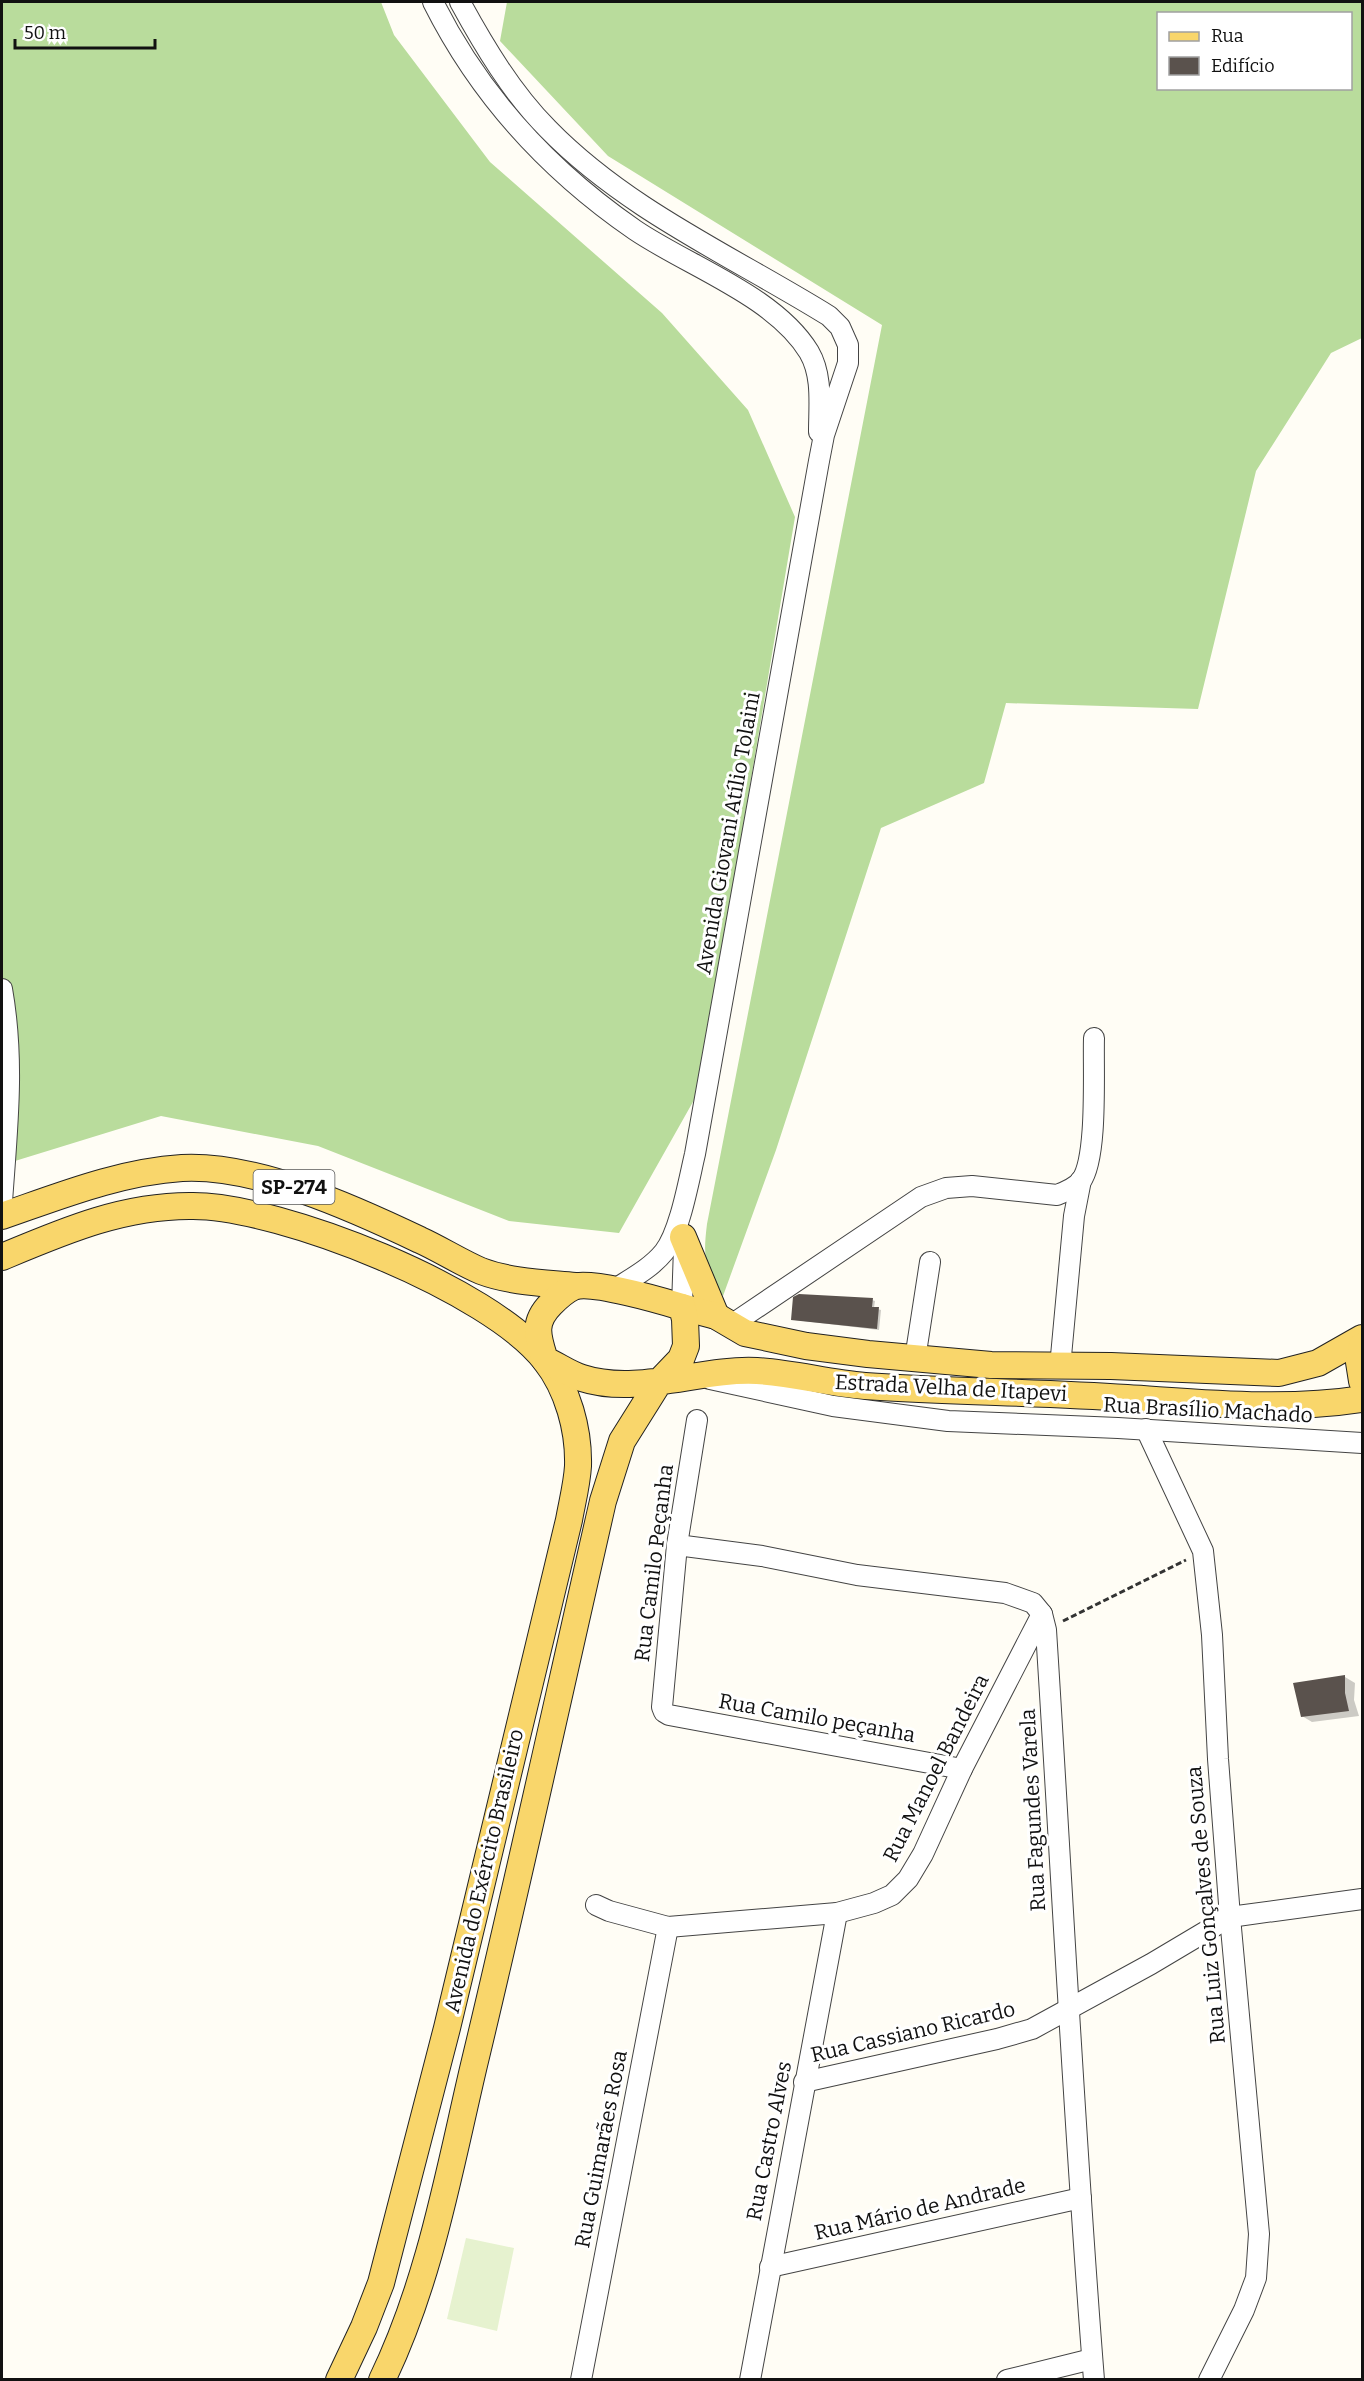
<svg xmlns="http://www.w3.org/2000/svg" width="1364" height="2381" font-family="Bitter,serif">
  <rect width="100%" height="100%" fill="#fffdf5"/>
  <g fill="#b9dc9c" fill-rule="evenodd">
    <path d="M2,2H381L394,35L490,162L662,313L748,410L795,517L742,833L694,1100L619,1233L509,1221L318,1146L161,1116L2,1165Z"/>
    <path d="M507,2H1362V338L1331,353L1256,471L1198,709L1006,703L984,783L881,828L776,1150L723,1296C704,1268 703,1257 707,1224L882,325L608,156L500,41ZM1158,14H1350V88H1158Z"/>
  </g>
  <path fill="#e6f2cf" d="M466,2238L514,2248L497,2331L447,2319Z"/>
  <g fill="#0003">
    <path d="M872,1300L875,1301L874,1308L881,1310L879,1330L795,1320Z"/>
    <path d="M1345,1677L1355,1683L1354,1700L1359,1716L1312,1722L1302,1716L1295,1684Z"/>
  </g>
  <g fill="#5a524d">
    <path d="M799,1294L873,1298L872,1307H879L877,1329L791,1320L793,1297Z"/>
    <path d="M1345,1675V1693L1349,1711L1301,1717L1293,1683Z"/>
  </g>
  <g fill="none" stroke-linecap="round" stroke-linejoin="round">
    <g stroke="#444" stroke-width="22">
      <g id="minor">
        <path d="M433,2C480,96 548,170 635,230C688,266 775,296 809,352C823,376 819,405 819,432"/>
        <path d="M460,2C484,46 512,93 548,129C627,210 734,257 829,316L840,327L848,345V363L824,435L819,461L695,1154C689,1179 680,1232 664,1252C651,1268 632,1278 615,1289"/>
        <path d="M2,989C15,1062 7,1130 2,1202"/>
        <path d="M682,1307L684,1247"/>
        <path d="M731,1325L921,1197L946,1188L972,1186L1057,1195C1065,1192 1075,1188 1081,1181C1098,1158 1093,1069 1094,1038"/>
        <path d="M915,1359L930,1262"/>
        <path d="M1060,1367L1074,1216L1081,1180"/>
        <path d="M710,1379L833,1406L948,1421L1118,1428L1362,1443"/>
        <path d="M697,1420L677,1545L662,1707L664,1712L669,1715L962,1769"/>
        <path d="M1146,1429L1203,1551L1212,1635L1218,1759L1230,1917L1259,2234L1256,2278L1244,2310L1209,2380"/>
        <path d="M677,1545L762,1556L857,1575L1005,1593L1033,1603L1042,1614L1046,1630C1062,1880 1074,2130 1094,2380"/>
        <path d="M596,1905L609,1911L668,1927L837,1913L874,1903L892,1895L908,1879L923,1854L962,1769L1042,1614"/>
        <path d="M804,2082L997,2039L1032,2029L1151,1964L1230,1917L1362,1899"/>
        <path d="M770,2267L1081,2198"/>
        <path d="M581,2380L668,1927"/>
        <path d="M750,2380L837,1913"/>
        <path d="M1007,2380L1092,2359"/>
      </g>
    </g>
    <g stroke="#222" stroke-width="28">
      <g id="major">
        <path d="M2,1216C60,1196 119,1172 182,1168C256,1164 353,1208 420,1240C440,1249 460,1262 481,1271C510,1282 544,1283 575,1286"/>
        <path d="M683,1237L716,1316"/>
        <path d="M2,1257C64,1231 124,1205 193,1206C281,1206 491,1290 545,1360C568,1389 579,1430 578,1466C577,1484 572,1503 569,1520L447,2028L381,2283L364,2327L339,2380"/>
        <path d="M682,1307L716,1316L745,1333L806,1346L868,1354L991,1365L1111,1366L1279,1373L1318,1363L1362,1338"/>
        <path d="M1362,1346L1359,1362L1362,1381"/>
        <path d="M382,2380C430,2281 449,2171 474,2065C519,1878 560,1689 603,1501L622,1441L659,1382L681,1359L686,1346L685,1319L682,1307C662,1301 591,1280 573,1287C564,1291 557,1298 551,1304C532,1323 538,1337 545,1360C557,1365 569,1374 582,1378C637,1396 701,1368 757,1371C793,1373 828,1383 865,1386C952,1392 1040,1392 1127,1398C1206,1403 1284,1411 1362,1399"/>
      </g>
    </g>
    <path stroke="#333" stroke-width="3" stroke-dasharray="6 3" stroke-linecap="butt" d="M1063,1621L1186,1560"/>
    <use href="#minor" stroke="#fff" stroke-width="20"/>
    <use href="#major" stroke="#f9d66b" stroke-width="26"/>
  </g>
  <g text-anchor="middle" stroke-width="6" stroke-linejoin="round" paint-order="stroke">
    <rect fill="#fff" stroke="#585858" stroke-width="1.5" x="253.5" y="1170" width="81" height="34" rx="4.5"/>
    <g font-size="20" font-weight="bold" fill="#111">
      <text x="294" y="1194">SP-274</text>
    </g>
    <g font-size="21" fill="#111" stroke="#fff">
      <text transform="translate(728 833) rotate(-80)" y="7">Avenida Giovani Atílio Tolaini</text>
      <text transform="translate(951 1388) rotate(3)" y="7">Estrada Velha de Itapevi</text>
      <text transform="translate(1208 1410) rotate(3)" y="7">Rua Brasílio Machado</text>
      <text transform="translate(654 1563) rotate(-83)" y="7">Rua Camilo Peçanha</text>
      <text transform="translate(817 1718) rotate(10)" y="7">Rua Camilo peçanha</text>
      <text transform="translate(936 1768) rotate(-63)" y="7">Rua Manoel Bandeira</text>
      <text transform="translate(1033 1810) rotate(-93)" y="7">Rua Fagundes Varela</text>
      <text transform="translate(484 1871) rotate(-77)" y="7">Avenida do Exército Brasileiro</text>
      <text transform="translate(1206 1905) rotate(-95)" y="7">Rua Luiz Gonçalves de Souza</text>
      <text transform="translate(913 2032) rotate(-13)" y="7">Rua Cassiano Ricardo</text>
      <text transform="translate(769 2141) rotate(-79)" y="7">Rua Castro Alves</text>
      <text transform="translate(601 2149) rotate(-79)" y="7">Rua Guimarães Rosa</text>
      <text transform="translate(920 2209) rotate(-13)" y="7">Rua Mário de Andrade</text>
    </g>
  </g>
  <rect width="1364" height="2381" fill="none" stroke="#111111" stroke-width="6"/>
  <rect x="1157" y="12" width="195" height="78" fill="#ffffff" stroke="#a0a0a0" stroke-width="1.5"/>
  <rect x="1169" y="32" width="30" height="9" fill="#f9d66b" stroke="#a0a0a0" stroke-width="1.5"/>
  <text x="1211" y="42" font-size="18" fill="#111111">Rua</text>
  <rect x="1169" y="57" width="30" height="18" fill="#5a524d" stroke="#a0a0a0" stroke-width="1.5"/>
  <text x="1211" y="72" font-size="18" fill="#111111">Edifício</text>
  <path d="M15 39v9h140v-9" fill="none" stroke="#111111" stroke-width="3"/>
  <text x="24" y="39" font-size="18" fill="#111111" stroke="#ffffff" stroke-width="4.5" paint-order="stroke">50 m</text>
</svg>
